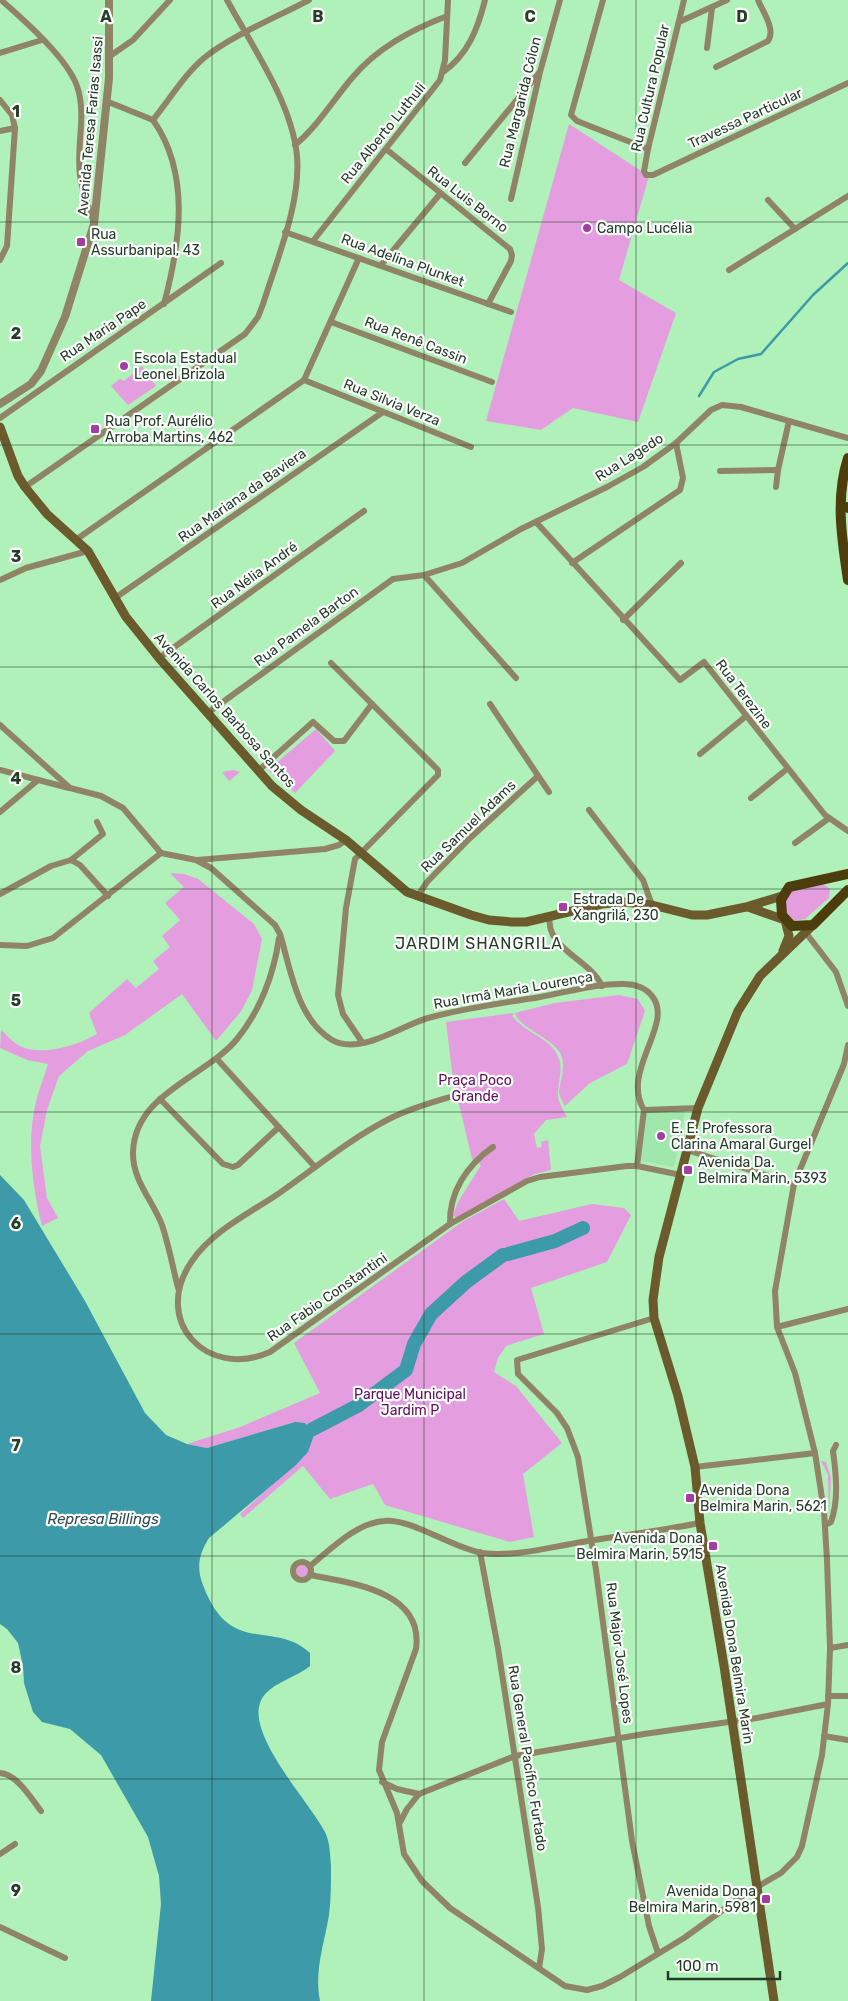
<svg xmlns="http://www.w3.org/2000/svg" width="848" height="2001" font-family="Rubik,sans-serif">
  <rect width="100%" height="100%" fill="#b0f0b9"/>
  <path fill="#9fe7ab" d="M645,1110L685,1111L674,1167L640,1161Z"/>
  <g fill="#e49ee0">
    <path d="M569,124L649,176L619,280L676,313L638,422L573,408L541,430L486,421Z"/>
    <path d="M142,366L156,386L128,405L111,386L120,379L124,381Z"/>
    <path d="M316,729L335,751L295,793L268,770Z"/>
    <path d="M233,770L240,772L229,781L222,772Z"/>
    <path d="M170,873L184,874L198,879L254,924L262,939L252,990L242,1010L216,1041L182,994L125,1035L88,1051L59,1076L47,1110L40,1146L47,1198L58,1218L42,1226C32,1186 26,1138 37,1098C40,1086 45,1075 48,1064L27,1060L0,1048L1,1030C7,1035 14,1044 22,1047C43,1056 79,1045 97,1034L89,1013L127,979L136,988L159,969L153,961L170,947L162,936L180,920L165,903L184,887Z"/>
    <path d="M819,884L825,885L830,889L829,898L805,919L792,921L784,916L787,891Z"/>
    <path d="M619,995L638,999L645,1011L627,1064L590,1083L565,1106C563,1102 559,1096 559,1092C560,1079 567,1066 560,1053C551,1037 519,1028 515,1013L555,1003Z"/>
    <path d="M514,1013L512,1016C523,1030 540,1035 552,1047C566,1063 559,1076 558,1092C557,1100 563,1110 567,1117L546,1120L534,1134L537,1148L542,1147L541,1142L548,1140L551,1170L535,1174L456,1218L453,1215L458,1202L481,1165L472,1159L453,1079L446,1022Z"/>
    <path d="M504,1199L519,1221L592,1204L624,1208L631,1215L607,1262L531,1288L544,1334L506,1346L498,1358L494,1372L516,1386L562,1443L523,1474L534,1537L510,1542L385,1505L373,1484L330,1499L303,1466L243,1518L240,1514L308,1452L295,1422L207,1448L187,1444L240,1427L320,1393L294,1343L462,1222Z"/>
    <path d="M821,1461L826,1462L831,1478L829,1515L828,1475Z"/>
    <circle cx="302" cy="1571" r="6"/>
  </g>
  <path fill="#3d9aa8" d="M0,1175L24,1200L85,1301L145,1413L166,1435L187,1444L207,1448L295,1422L305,1423L314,1435L308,1452L296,1465L209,1538C199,1554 196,1567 203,1585C230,1658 273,1619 310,1653V1666C296,1678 266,1684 260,1703C248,1737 310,1803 325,1832C330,1842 330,1855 331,1866C331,1882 331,1899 329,1915C324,1945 314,1971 320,2001H151L161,1904L159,1876L148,1837L101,1755L70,1729L42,1722L33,1712L24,1683L23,1666L18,1643L7,1629L0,1624Z"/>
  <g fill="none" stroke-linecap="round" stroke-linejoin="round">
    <path stroke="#3d9aa8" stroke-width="2.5" d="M699,396L714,372L738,359L761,354L813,295L848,263"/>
    <g stroke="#3d9aa8" stroke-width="14">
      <path d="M508,1254L555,1241L583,1228"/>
      <path d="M311,1430L359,1405L406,1370L414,1344L431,1314L466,1282L503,1255"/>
    </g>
    <g stroke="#908467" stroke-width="6">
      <path d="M1,0C24,20 67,58 77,86C87,115 76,145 80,175C82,191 89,207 94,223"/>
      <path d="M603,0L571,115L577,121L648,149"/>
      <path d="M684,0L648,149L644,171L646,175H653L848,83"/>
      <path d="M679,22L727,0"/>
      <path d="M707,48L712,8"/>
      <path d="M0,53L42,40"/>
      <path d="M110,56L133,40L170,0"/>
      <path d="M716,67L768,41C776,30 763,12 758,0"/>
      <path d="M443,72C468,55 478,28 485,0"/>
      <path d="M0,100L12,115L15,128L7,246L0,260"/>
      <path d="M106,101L153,120C170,99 184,75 204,58C231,36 277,17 309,0"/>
      <path d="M153,120C191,174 180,244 164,304"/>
      <path d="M0,131L15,128"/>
      <path d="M295,145C318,126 333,100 352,78C377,48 411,30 447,16"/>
      <path d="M386,149L510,249L512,255L511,261L488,304"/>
      <path d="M465,163L539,73"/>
      <path d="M511,199L540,72L560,0"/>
      <path d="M768,200L795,229"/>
      <path d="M285,232L511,312"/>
      <path d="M313,241L440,80L445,60L448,0"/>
      <path d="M381,265L440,194"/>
      <path d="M729,270L848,196"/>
      <path d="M331,322L492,382"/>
      <path d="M304,380L471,447"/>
      <path d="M0,418L221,263"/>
      <path d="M720,471L778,470"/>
      <path d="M25,487L245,334L258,317L263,304C277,259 301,203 297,156C292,103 252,46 227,0"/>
      <path d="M776,487L778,470L789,421"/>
      <path d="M536,522L680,680L704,662L825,815L848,831"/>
      <path d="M77,539L304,380L359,258"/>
      <path d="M572,563L680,490L683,478L676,443"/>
      <path d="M424,575L516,678"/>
      <path d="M0,580L26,568L88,551"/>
      <path d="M115,598L383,412"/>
      <path d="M623,620L681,563"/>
      <path d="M159,658L364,511"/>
      <path d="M331,663L438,770V775L355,859L346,908L338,995L343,1014L362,1042"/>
      <path d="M490,704L549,792"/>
      <path d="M209,712L393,579L424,575L462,563L521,529L607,487L643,467L676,443L711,410L722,405L741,407L848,438"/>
      <path d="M0,725L70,788L101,796L123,808L161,853"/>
      <path d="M700,754L745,717"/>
      <path d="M0,770L69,788"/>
      <path d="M258,771L313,722L334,741H344L372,704"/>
      <path d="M751,798L787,769"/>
      <path d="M589,810L643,880L652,905"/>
      <path d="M0,812L38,780"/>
      <path d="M795,843L828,819"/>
      <path d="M71,860L103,834L97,822"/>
      <path d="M197,860L325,849L339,845L346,840"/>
      <path d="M0,894L51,866L71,860L80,865L108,896"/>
      <path d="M417,897L427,882L469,839L538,776"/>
      <path d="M550,916C544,948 591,960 602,986"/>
      <path d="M806,933L836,972L848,1006"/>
      <path d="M0,945L27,946L53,938L161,853L196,860L211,868L275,925L280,934C291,970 297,1019 332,1040C360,1056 402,1025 428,1018C464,1008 503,1003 540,997C568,992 597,983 625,984C635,984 646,988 652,996C675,1024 620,1071 644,1110"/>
      <path d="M217,1059L315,1167"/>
      <path d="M460,1094C437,1101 413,1107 391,1118C349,1139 313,1170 275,1196C246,1215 212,1232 192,1261C151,1320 206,1380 270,1352L450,1224L527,1181L540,1177L627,1166H637L681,1175"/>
      <path d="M160,1099L223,1164L233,1167L238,1165L279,1127"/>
      <path d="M687,1150L794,1184"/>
      <path d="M637,1166L644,1110L698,1108"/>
      <path d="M450,1224C449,1192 467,1165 493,1147"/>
      <path d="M178,1288C173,1268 169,1246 162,1225C153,1201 132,1180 133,1152C135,1093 206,1077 237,1039C260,1011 274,974 279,938"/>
      <path d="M654,1318L517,1360L518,1374L557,1413L567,1428L578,1457L596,1570L632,1841L649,1926L658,1953"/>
      <path d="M777,1327L848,1309"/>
      <path d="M695,1467L815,1453"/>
      <path d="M825,1525L831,1522C839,1500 836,1473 833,1451L836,1445"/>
      <path d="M480,1552L498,1648L538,1907L542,1949L539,1968"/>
      <circle cx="302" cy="1571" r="9"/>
      <path d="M310,1566C331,1549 356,1523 384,1521C411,1518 452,1548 482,1553C513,1557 546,1548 576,1543C618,1536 659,1531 700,1523"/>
      <path d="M310,1575C351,1583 424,1591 416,1649L382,1742L379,1770L397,1813L404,1854L422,1881L450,1908L565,1986L587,1990L602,1986L620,1977L684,1938L745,1894L781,1873L797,1857L802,1846L822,1755L828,1704L830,1648L827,1560L824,1511L815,1453L795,1373L777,1327L775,1291L794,1184L844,1064L848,1045"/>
      <path d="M830,1648L848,1645"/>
      <path d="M828,1696H848"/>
      <path d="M824,1736L848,1740"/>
      <path d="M0,1773C17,1774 31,1798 41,1811"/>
      <path d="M382,1782L397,1789L419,1794"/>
      <path d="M399,1824L407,1809L419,1794L515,1756L644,1734L757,1718L828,1704"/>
      <path d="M0,1854L15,1844"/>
      <path d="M0,1927L65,1958"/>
    </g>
    <path stroke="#908467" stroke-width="8" d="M0,404L31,384L41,371L65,317L94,224L109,78V0"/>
    <g stroke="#6b5a2c" stroke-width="9">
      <path d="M0,427L18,476L25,487L47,514L88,551L126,617L159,658L272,786L301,810L346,840L407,892L471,915L489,920L512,922H526L602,904L624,902L652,905L692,915H707L746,907L782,896"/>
      <path d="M748,907L785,920L789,936L783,951"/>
      <path d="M774,2001L724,1666L700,1523L695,1467L678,1396L654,1318L653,1300L659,1257L698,1108L738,1011L760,976L813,925"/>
    </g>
    <g stroke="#4e3d0c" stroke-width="10">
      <path d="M848,458C835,498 842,540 848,580"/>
      <path d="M848,507V508"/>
      <path d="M848,874L789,887L781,900L782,915L792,926L813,925L848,890"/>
    </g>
  </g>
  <path fill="none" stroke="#233d27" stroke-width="1" stroke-opacity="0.55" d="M212,0V2001M424,0V2001M636,0V2001M0,222H848M0,445H848M0,667H848M0,889H848M0,1112H848M0,1334H848M0,1556H848M0,1779H848"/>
  <g fill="#a33da1" stroke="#fefefe" stroke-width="2">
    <circle cx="587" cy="228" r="5"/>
    <rect x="76" y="237" width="10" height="10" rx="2.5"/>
    <circle cx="124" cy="366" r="5"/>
    <rect x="90" y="424" width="10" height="10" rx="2.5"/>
    <rect x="558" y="902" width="10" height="10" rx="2.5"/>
    <circle cx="661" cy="1136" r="5"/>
    <rect x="683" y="1165" width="10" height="10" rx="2.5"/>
    <rect x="685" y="1493" width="10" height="10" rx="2.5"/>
    <rect x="708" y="1541" width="10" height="10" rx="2.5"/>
    <rect x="761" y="1894" width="10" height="10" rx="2.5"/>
  </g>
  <g text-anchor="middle" stroke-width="4.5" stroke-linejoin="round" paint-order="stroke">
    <g font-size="14" fill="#233d27" stroke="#fefefe">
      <text transform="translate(650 88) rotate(-77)" y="5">Rua Cultura Popular</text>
      <text transform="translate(520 102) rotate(-76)" y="5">Rua Margarida Cólon</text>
      <text transform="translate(745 118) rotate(-25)" y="5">Travessa Particular</text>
      <text transform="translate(90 126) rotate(-85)" y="5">Avenida Teresa Farias Isassi</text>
      <text transform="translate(383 133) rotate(-51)" y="5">Rua Alberto Luthuli</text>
      <text transform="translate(468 199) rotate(38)" y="5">Rua Luis Borno</text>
      <text transform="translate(403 260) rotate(20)" y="5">Rua Adelina Plunket</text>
      <text transform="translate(103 330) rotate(-34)" y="5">Rua Maria Pape</text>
      <text transform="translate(416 340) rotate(21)" y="5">Rua Renê Cassin</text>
      <text transform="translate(392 402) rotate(22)" y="5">Rua Silvia Verza</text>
      <text transform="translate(629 457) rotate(-32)" y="5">Rua Lagedo</text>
      <text transform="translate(242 495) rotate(-35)" y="5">Rua Mariana da Baviera</text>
      <text transform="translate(254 575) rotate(-36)" y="5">Rua Nélia André</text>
      <text transform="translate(306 626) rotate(-36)" y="5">Rua Pamela Barton</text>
      <text transform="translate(744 694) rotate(53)" y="5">Rua Terezine</text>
      <text transform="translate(225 710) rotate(48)" y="5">Avenida Carlos Barbosa Santos</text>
      <text transform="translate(468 826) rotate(-44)" y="5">Rua Samuel Adams</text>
      <text transform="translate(513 990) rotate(-10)" y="5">Rua Irmã Maria Lourença</text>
      <text transform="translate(327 1297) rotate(-35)" y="5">Rua Fabio Constantini</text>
      <text transform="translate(620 1653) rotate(83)" y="5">Rua Major José Lopes</text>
      <text transform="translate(735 1654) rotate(81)" y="5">Avenida Dona Belmira Marin</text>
      <text transform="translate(528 1758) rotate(81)" y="5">Rua General Pacífico Furtado</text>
    </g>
    <g font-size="14" fill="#233d27" stroke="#fefefe" text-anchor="start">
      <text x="597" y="233">Campo Lucélia</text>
      <text x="91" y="239">Rua<tspan x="91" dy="16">Assurbanipal, 43</tspan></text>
      <text x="134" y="363">Escola Estadual<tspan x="134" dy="16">Leonel Brizola</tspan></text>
      <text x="105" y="426">Rua Prof. Aurélio<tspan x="105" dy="16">Arroba Martins, 462</tspan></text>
      <text x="573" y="904">Estrada De<tspan x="573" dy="16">Xangrilá, 230</tspan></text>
      <text x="671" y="1133">E. E. Professora<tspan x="671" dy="16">Clarina Amaral Gurgel</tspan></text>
      <text x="698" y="1167">Avenida Da.<tspan x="698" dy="16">Belmira Marin, 5393</tspan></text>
      <text x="700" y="1495">Avenida Dona<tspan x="700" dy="16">Belmira Marin, 5621</tspan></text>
      <text x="703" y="1543" text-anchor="end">Avenida Dona<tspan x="703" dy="16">Belmira Marin, 5915</tspan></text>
      <text x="756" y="1896" text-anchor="end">Avenida Dona<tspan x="756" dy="16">Belmira Marin, 5981</tspan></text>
    </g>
    <g font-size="14" fill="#5e0e5d" stroke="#fefefe">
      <text x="475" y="1085">Praça Poco<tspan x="475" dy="16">Grande</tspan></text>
      <text x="410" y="1399">Parque Municipal<tspan x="410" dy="16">Jardim P</tspan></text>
    </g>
    <g font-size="15" font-style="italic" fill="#2f4c51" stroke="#fefefe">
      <text x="103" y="1524">Represa Billings</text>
    </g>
    <g font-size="16" letter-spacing="1" fill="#233d27" stroke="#fefefe">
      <text x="479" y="949">JARDIM SHANGRILA</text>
    </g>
  </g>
  <g font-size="16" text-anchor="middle" font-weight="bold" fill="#233d27" stroke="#fefefe" stroke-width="4.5" stroke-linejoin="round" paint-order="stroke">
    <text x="106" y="22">A</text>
    <text x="318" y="22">B</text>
    <text x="530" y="22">C</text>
    <text x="742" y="22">D</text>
    <text x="16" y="117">1</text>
    <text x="16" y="339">2</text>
    <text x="16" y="562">3</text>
    <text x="16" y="784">4</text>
    <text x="16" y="1006">5</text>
    <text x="16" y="1229">6</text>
    <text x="16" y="1451">7</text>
    <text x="16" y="1673">8</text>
    <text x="16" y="1896">9</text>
  </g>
  <path d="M668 1971v8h112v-8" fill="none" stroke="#233d27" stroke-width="2.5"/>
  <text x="676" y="1971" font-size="15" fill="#233d27" stroke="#fefefe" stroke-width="4" paint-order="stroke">100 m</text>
</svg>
